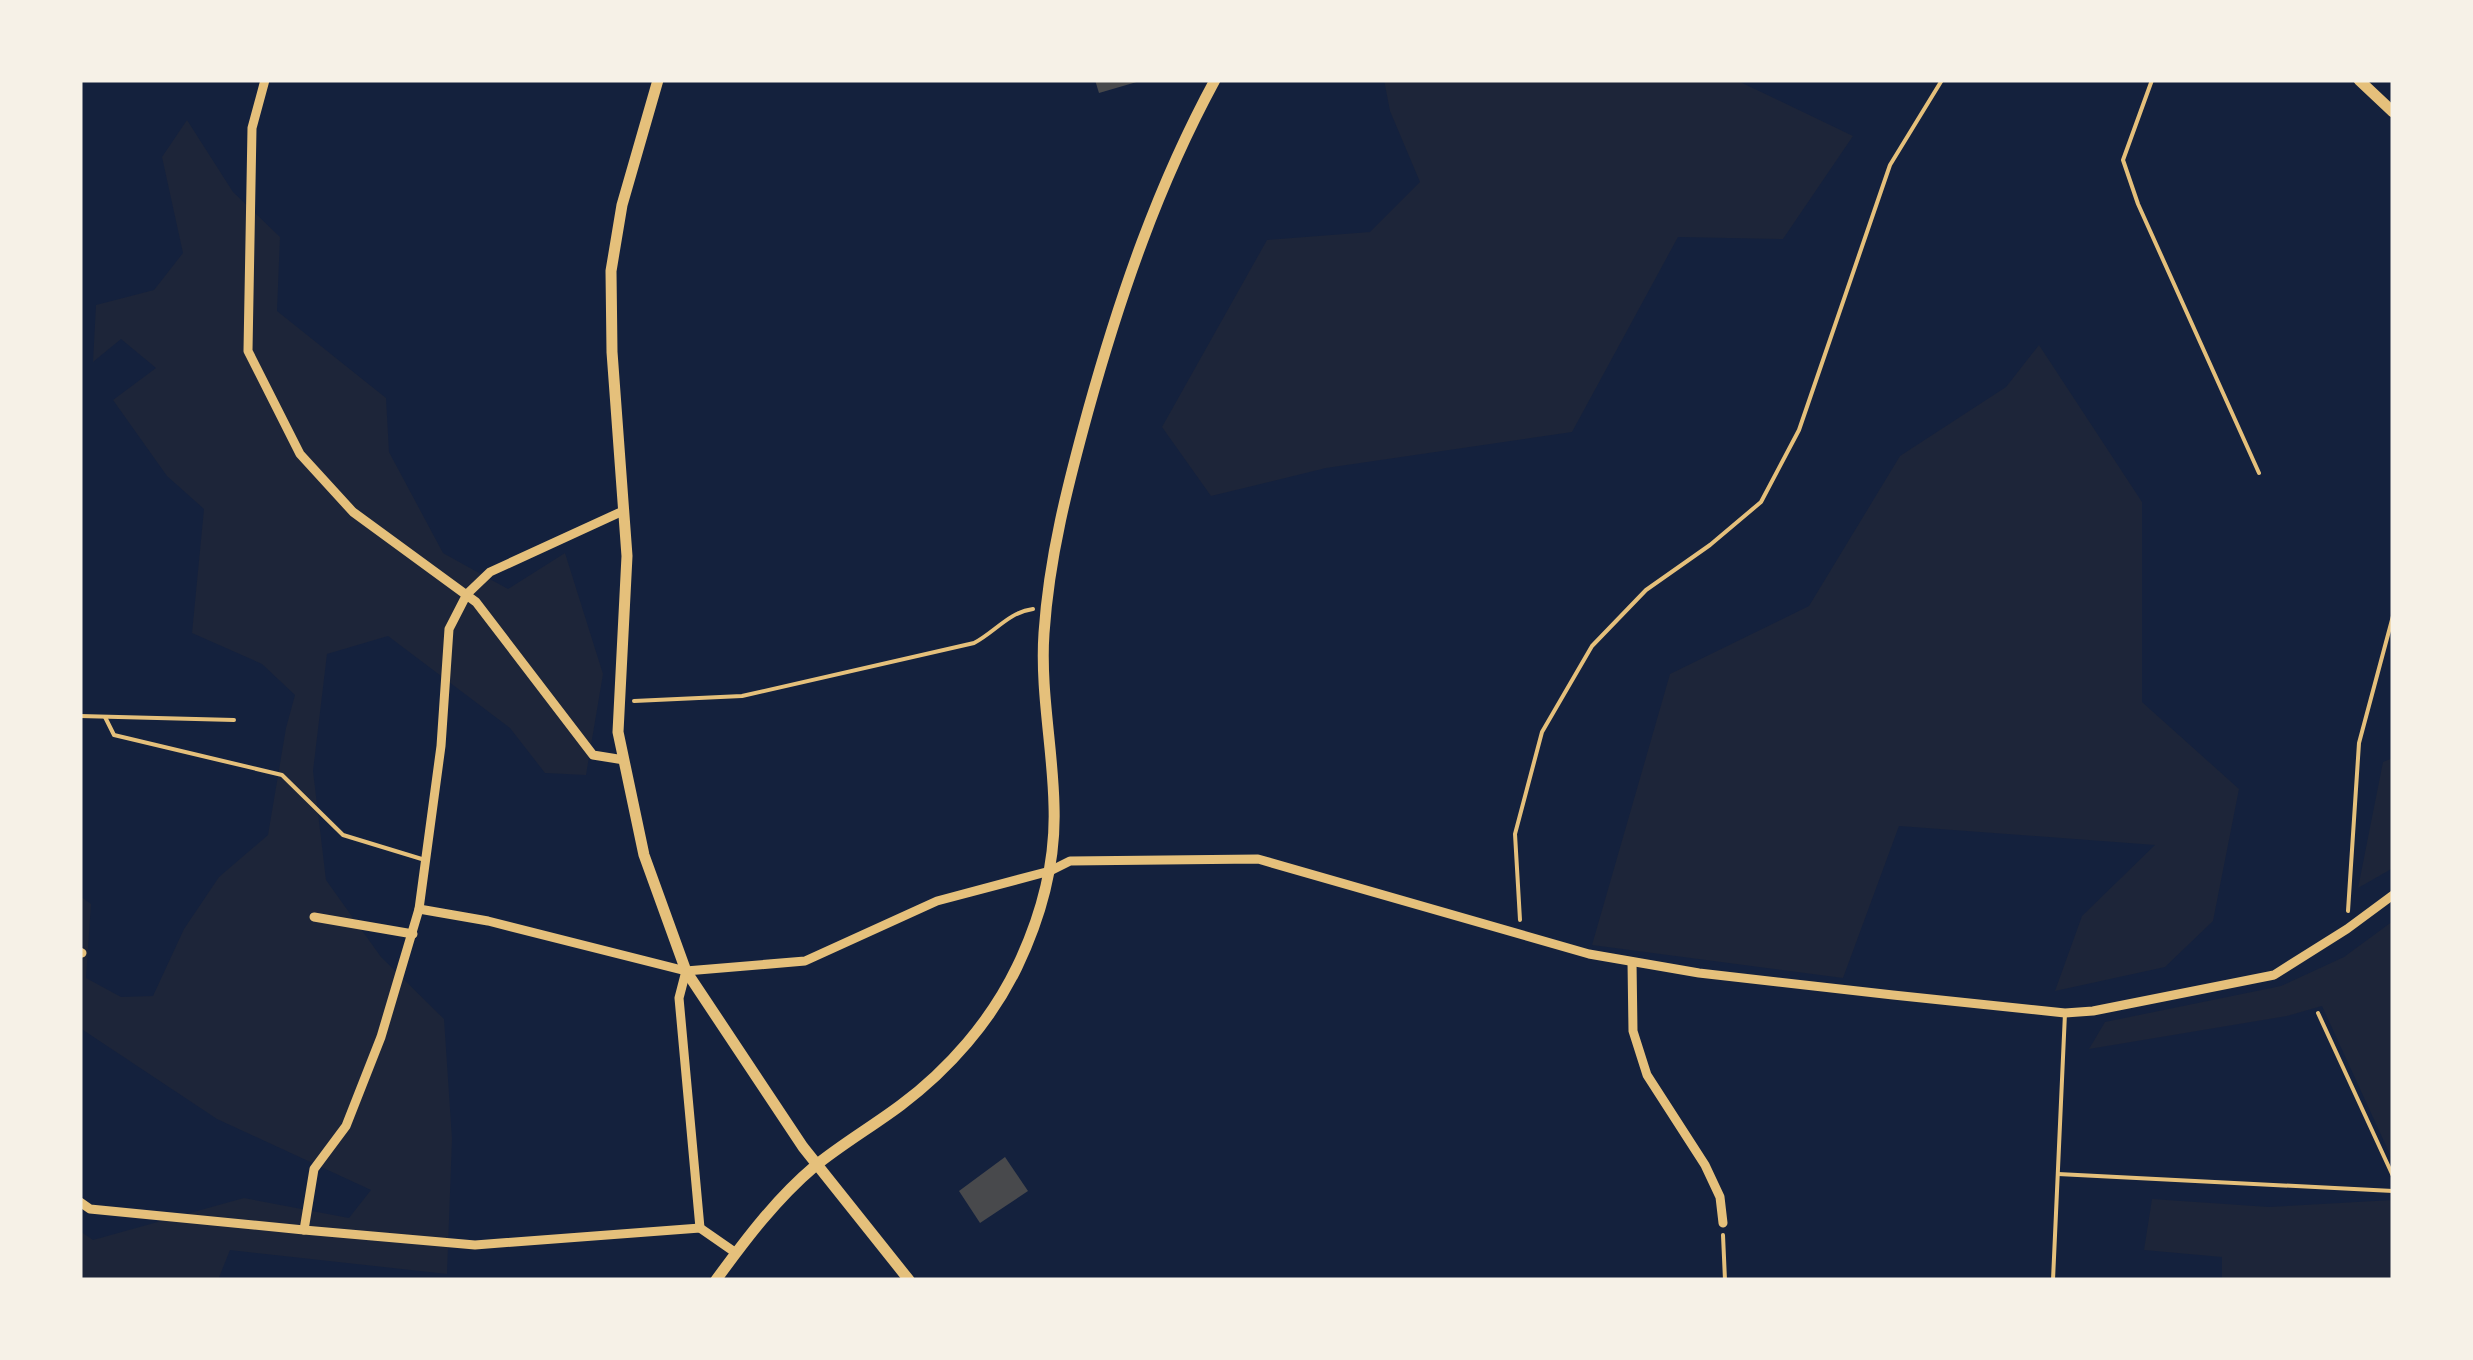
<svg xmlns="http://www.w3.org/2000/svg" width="2473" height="1360" font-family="'Golos Text',sans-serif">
  <rect width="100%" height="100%" fill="#14213d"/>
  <g fill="#1d2539">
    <path d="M1384,80H1736L1853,136L1783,239L1678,237L1572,432L1326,468L1211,496L1162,427L1267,240L1370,232L1420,182L1390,111Z"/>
    <path d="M187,120L233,192L280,237L277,311L386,398L389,452L443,553L508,589L565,553L603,674L586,775L545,773L510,728L388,636L327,654L313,771L326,880L381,957L444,1019L452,1139L447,1274L230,1250L218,1280H80V1231L93,1240L244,1198L349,1218L371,1190L217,1119L80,1028V896L91,904L86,978L121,997L153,996L184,929L219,877L268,835L286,728L295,695L262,664L192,633L204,509L167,476L113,400L156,368L121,339L93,362L96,305L154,290L183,253L162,157Z"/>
    <path d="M2039,345L2142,502V702L2239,789L2213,921L2165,967L2055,991L2082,916L2155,845L1899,826L1843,978L1592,945L1670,674L1809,606L1900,456L2006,387Z"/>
    <path d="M2393,758V868L2358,888L2383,762Z"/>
    <path d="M2393,921V1161L2322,1006L2287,1016L2089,1049L2105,1022L2281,986L2344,957Z"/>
    <path d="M2152,1199L2269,1207L2393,1200V1280H2222V1257L2144,1250Z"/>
  </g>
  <g fill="#48494c">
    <path d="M1095,80H1140V81L1099,93Z"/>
    <path d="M1005,1157L1028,1191L980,1223L959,1191Z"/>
  </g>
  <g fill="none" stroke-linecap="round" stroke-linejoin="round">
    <g stroke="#e5c07b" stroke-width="4">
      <path d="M2152,80L2123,160L2138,204L2259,473"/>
      <path d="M634,701L742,696L974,643C995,632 1009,612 1033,609"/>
      <path d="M2348,911L2359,743L2393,616"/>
      <path d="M1520,920L1515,834L1542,732L1592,646L1646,590L1710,545L1761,502L1799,430L1890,165L1942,80"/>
      <path d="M1723,1235L1725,1280"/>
    </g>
    <g stroke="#e5c07b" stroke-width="4">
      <path d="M80,716L234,720"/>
      <path d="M105,717L114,735L282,775L343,835L425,860"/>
      <path d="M2318,1013L2393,1176"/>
      <path d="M2058,1174L2393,1191"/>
      <path d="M2053,1280L2065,1013"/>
    </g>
    <g stroke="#e5c07b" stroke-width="9">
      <path d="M265,80L252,128L248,351L300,454L353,512L476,602L593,755L624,760"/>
      <path d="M623,511L490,572L467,594L449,629L441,746L419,909L381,1037L346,1126L314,1169L304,1230L475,1245L700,1228L736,1253"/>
      <path d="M419,909L488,921L686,971L805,961L937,901L1050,871L1070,861L1258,859L1589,954L1699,973L1893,995L2065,1013L2093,1011L2274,975L2347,929L2393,895"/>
      <path d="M314,917L413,934"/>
      <path d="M80,952L82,953"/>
      <path d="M1632,962L1633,1031L1647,1075L1705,1165L1720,1197L1723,1223"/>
      <path d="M686,971L679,998L700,1228"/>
      <path d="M80,1202L90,1209L304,1230"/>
    </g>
    <g stroke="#e5c07b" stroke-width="11">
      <path d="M658,80L622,205L611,271L612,352L627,556L618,732L644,855L686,971L803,1147L909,1280"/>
      <path d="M2359,80L2393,112"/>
      <path d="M716,1280C746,1239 776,1199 815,1166C842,1144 873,1126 901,1105C949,1069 991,1021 1017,967C1041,917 1056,862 1054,806C1053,749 1040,691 1044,633C1049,557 1068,484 1088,411C1120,296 1158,185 1215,80"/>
    </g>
  </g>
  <rect width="2473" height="1360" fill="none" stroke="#f6f1e7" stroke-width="165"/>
</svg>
